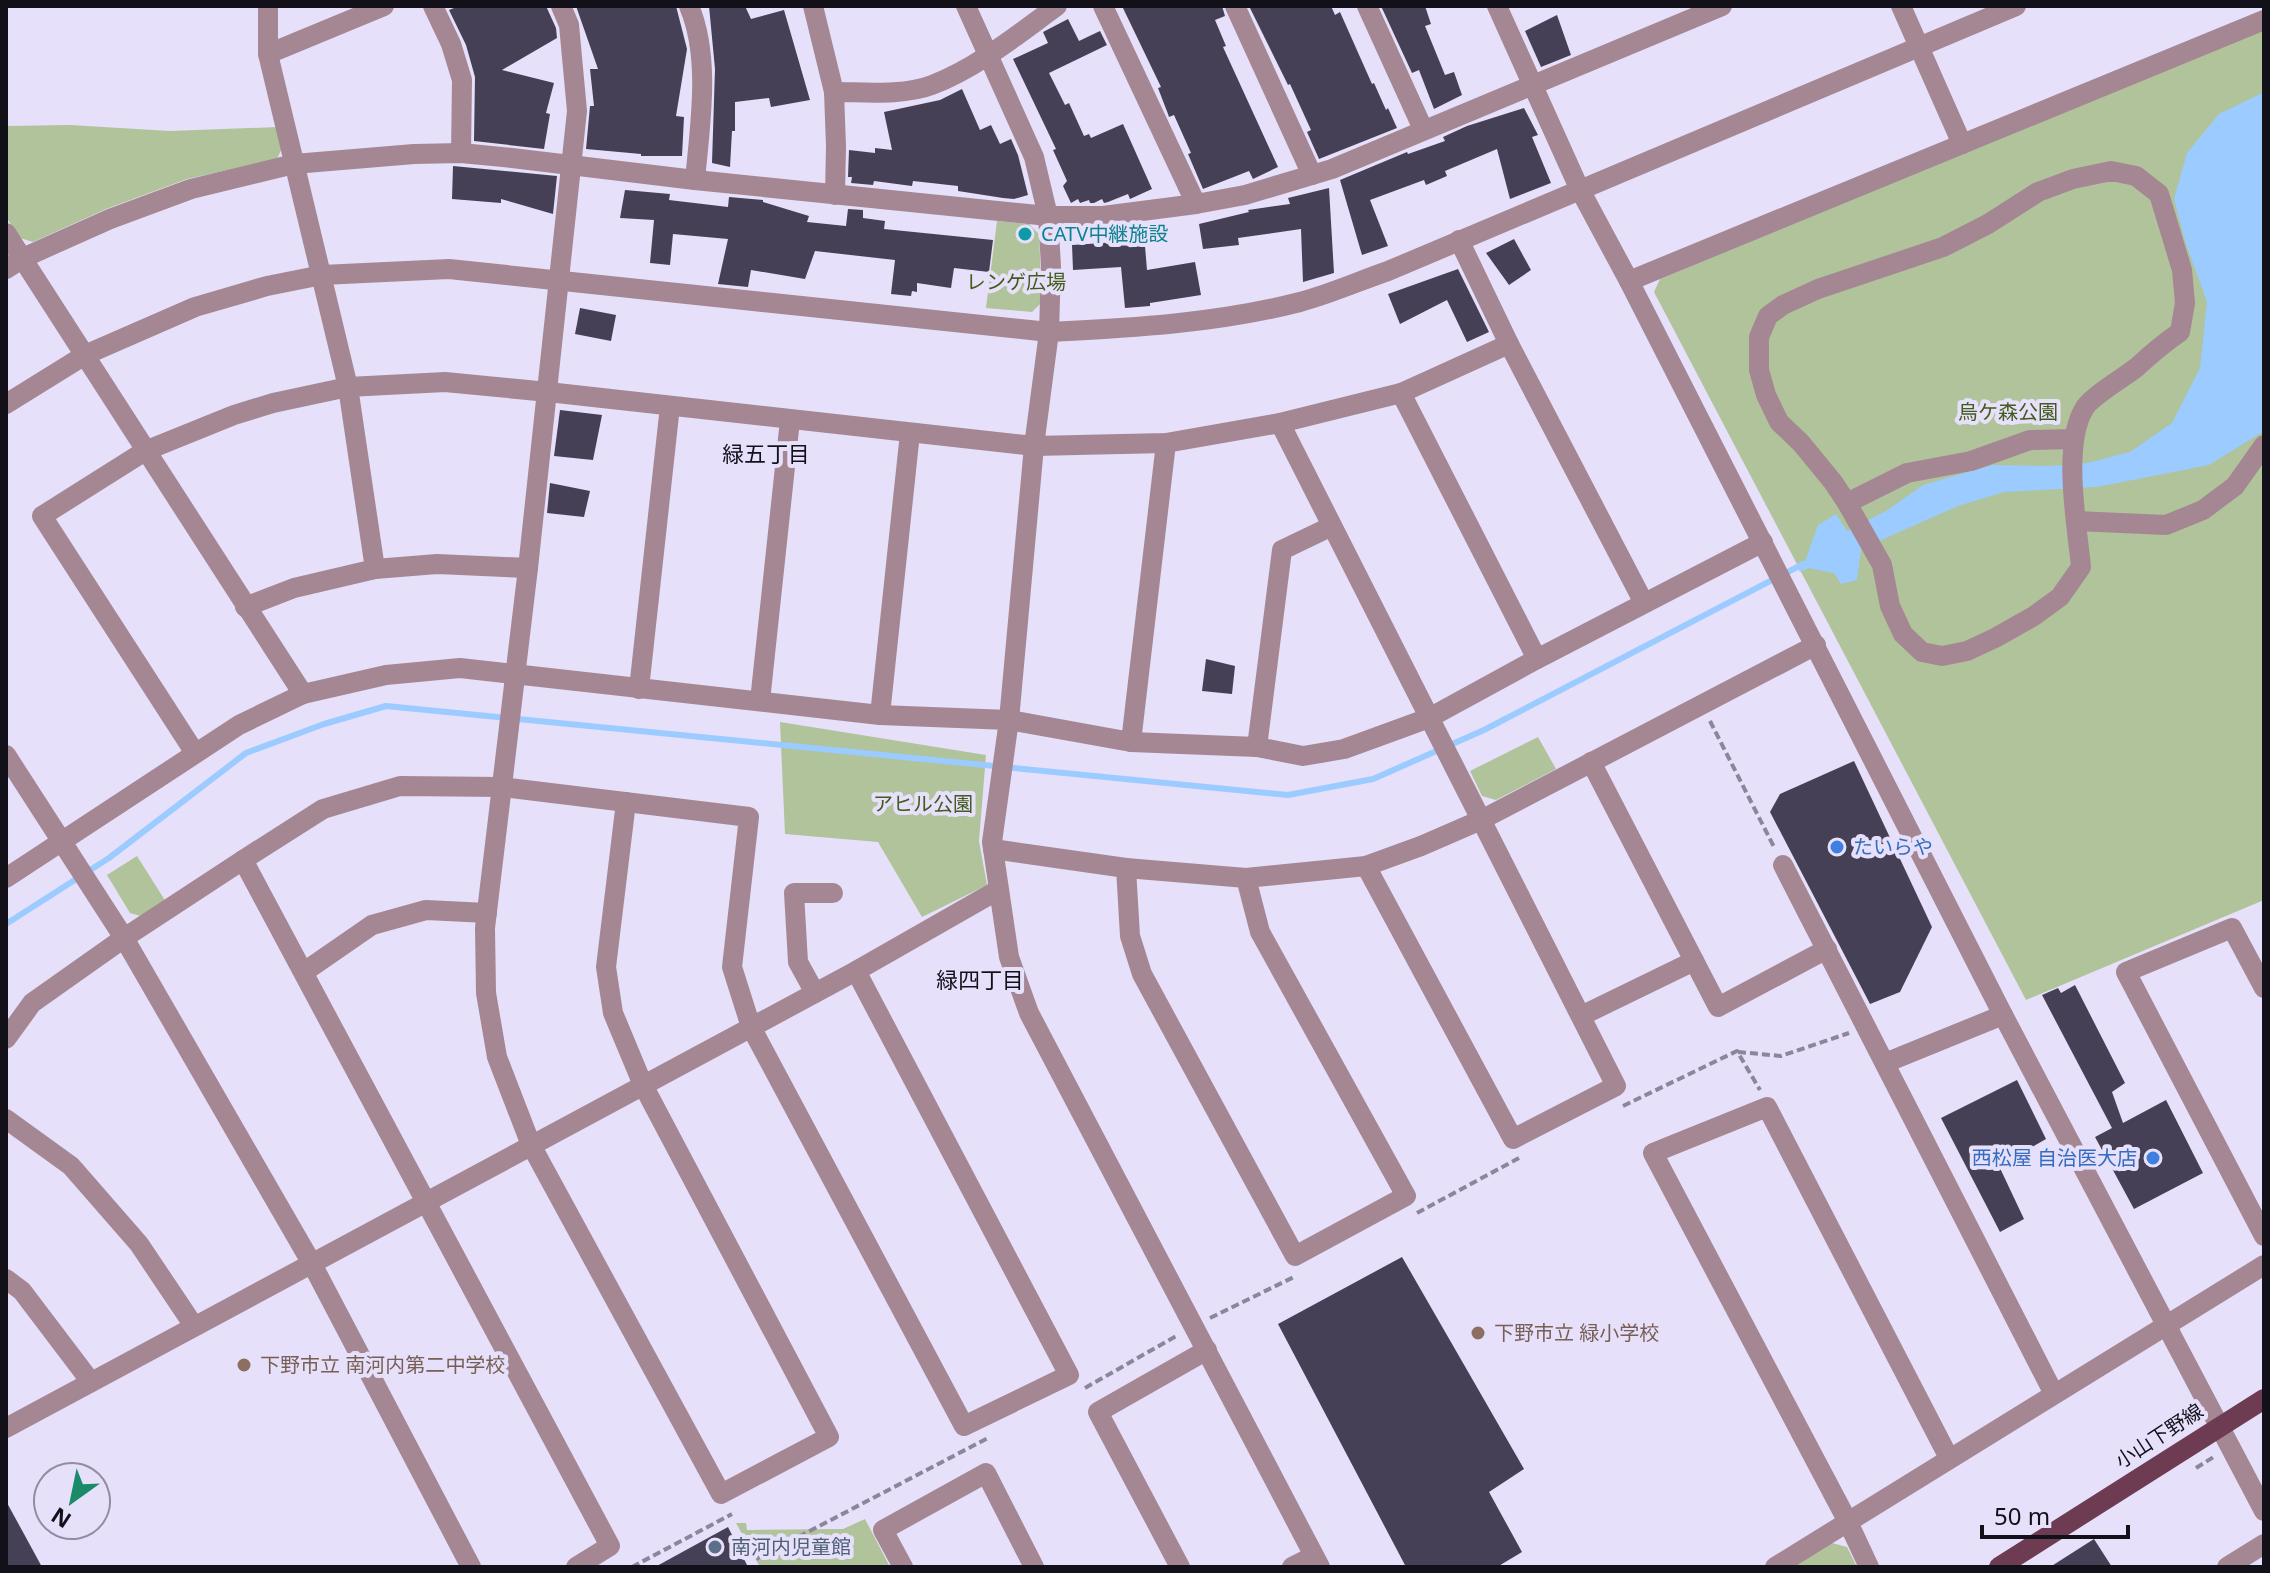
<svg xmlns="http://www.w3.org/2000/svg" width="2270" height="1573" font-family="'Noto Sans','Noto Sans JP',sans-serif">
  <rect width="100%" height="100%" fill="#e6e0fb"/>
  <g fill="#b0c39a">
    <path d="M2264,28V900L2026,1000L1654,292L1660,279Z"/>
    <path d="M70,125L170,131L278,127L283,146L277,159L187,179L106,209L33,242L20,238L6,217V126Z"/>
    <path d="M997,221L1029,224L1039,234L1042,302L1032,312L986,308Z"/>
    <path d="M780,722L986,755L979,841L987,885L922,917L878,842L785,834Z"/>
    <path d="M1538,737L1556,769L1496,800L1482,796L1470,771Z"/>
    <path d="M137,856L166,902L144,917L130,913L107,875Z"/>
    <path d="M865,1519L890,1567H760L736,1523H746L747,1530L843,1529Z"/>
    <path d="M1832,1543L1847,1547L1857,1567H1789Z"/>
  </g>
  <path fill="#9bcbff" d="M2264,92V431L2209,465L2097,487L2004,492L1958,506L1861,549L1857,580L1841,584L1834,573L1809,568L1800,572L1797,566L1805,561L1818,525L1836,514L1847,531L1886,511L1923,485L1992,465L2049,466L2087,463L2130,452L2172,423L2200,368L2207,302L2186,244L2174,199L2187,153L2219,114Z"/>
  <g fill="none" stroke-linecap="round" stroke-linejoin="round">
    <path stroke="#9bcbff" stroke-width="6" d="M6,924L109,858L246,753L324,724L386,706L1288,795L1373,779L1484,730L1803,564"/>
  </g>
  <g fill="#464056">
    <path d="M459,6H546L556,28L557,38L502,70L554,83L546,113L550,114L544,149L474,141L475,77L466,45L449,10Z"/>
    <path d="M576,6H676L687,49L676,116L684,117L682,156H641V154L586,149L590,106H594L590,69H598Z"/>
    <path d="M709,6H745L751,19L784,10L810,100L771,107L769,98L735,102V131H732L730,167L712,163L715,69Z"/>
    <path d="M1122,6H1222L1225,16L1215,20L1226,46L1223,47L1278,167L1253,179L1249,171L1203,189L1188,154L1191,153L1174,115L1169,117L1168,114L1158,88L1161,87Z"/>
    <path d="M1249,6H1331L1335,15L1340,12L1372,84L1374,83L1386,110L1388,108L1397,128L1319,159L1307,132L1311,130L1290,84L1288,85Z"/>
    <path d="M1381,6H1425L1431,24L1425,26L1445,75L1454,72L1462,95L1434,109L1419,70L1412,73Z"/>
    <path d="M1557,15L1571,55L1541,67L1525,31Z"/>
    <path d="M1068,19L1079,41L1100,31L1107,45L1049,73L1065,105L1069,103L1084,136L1089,134L1091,138L1123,124L1152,189L1130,199L1128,194L1108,202L1104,203L1102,199L1094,203H1090L1089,200L1080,203L1078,199L1071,203L1063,186L1067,181L1053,150L1056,149L1013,59L1048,43L1043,32Z"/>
    <path d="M962,89L980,130L991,125L1000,144L1011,139L1018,155L1028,195L1014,199L1003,198L958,191V186L913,181L912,186L874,181L873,185L851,183L852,177H848L849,150L875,153V148L892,150L884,112L940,100Z"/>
    <path d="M1524,108L1538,135L1532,137L1551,183L1510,199L1497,149L1445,171L1447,176L1426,185L1424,180L1370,200L1388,246L1362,255L1340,180L1407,152L1408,154L1445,141L1443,137L1467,126Z"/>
    <path d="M453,166L557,176L553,214L501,199V203L452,199Z"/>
    <path d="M1329,188L1334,273L1303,282L1301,229L1238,238L1239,245L1203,249L1199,224L1249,212L1248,210L1290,204L1288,198Z"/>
    <path d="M625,190L670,194L669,200L728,207L729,197L763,200V202L809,216L807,222L846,226L848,209L863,210V218L885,221L884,229L993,240L989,272L954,268L951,288L917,283V292L912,291L911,296L891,294L895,260L815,251L805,279L751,270L748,287L718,284L728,239L673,234L670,265L650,263L654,220L620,218Z"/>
    <path d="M1117,232H1133V235L1144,234L1147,270L1195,262L1201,295L1150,303V306L1125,308L1121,267L1073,270L1072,245L1118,242Z"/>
    <path d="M1514,239L1531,270L1509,285L1486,253Z"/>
    <path d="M1458,269L1489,332L1467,342L1447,300L1400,324L1388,294Z"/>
    <path d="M580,308L616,315L611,341L575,334Z"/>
    <path d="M560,410L602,415L593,460L554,456Z"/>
    <path d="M550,483L590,491L584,517L547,513Z"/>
    <path d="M1206,659L1235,666L1232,694L1202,691Z"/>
    <path d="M1854,761L1932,927L1900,992L1870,1004L1770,812L1780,794Z"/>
    <path d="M2075,985L2125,1083L2112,1092L2123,1123L2166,1100L2203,1173L2134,1209L2095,1137L2112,1128L2042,995L2058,988L2061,993Z"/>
    <path d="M2017,1080L2046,1139L1999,1166L2024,1219L2000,1232L1941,1118Z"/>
    <path d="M1402,1257L1524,1469L1489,1492L1522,1552L1497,1567H1406L1278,1324Z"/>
    <path d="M6,1501L42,1567H6Z"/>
    <path d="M728,1527L748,1567H655Z"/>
    <path d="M2094,1539L2112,1567H2050Z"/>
  </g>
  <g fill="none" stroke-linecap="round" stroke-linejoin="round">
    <g stroke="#8b869a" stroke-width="4" stroke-dasharray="8 4" stroke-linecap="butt">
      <path d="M1710,721L1775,849"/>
      <path d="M1738,1052L1781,1056L1849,1033"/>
      <path d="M1623,1106L1737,1051L1760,1090"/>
      <path d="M1417,1213L1519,1158"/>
      <path d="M1210,1318L1296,1276"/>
      <path d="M1085,1388L1178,1335"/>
      <path d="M2196,1468L2215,1456"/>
      <path d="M756,1559L988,1438"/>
      <path d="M632,1567L732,1514"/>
    </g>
    <g stroke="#a58794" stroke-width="20">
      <path d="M433,6L451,44L462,80L461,153"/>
      <path d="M561,6L569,25L577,111L528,568L485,928L486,993L497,1057L531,1145L721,1494L829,1437L643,1085L613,1013L606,967L626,802"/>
      <path d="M689,6C711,58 700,125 695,180"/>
      <path d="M813,6L834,92L836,146L835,195"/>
      <path d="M966,6L1034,157L1048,216L1051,266L1049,332L1034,446L1009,720L992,842L1009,957L1029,1013L1320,1567"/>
      <path d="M1103,6L1196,204"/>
      <path d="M1235,6L1312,175"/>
      <path d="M1367,6L1423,129"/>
      <path d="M1497,6L1579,188L1629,281L2003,1015L2264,1511"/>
      <path d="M1901,6L1962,144"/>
      <path d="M268,54V6"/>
      <path d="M834,92C864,92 903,96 932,85C978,67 1017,35 1057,6"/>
      <path d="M2111,171L2136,176L2159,194L2182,270L2185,303L2180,332C2164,343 2151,354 2137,367C2125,377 2090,397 2084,409C2062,446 2077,525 2081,567L2060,597L2034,616L1995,638L1967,651L1942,656L1922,652L1903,634L1890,606L1882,565L1847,503L1833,482L1801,443L1779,422L1766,395L1759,370V337L1768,316L1783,305L1818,289L1943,247L1988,224L2038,192L2073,179Z"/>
      <path d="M6,233L303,694"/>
      <path d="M1459,240L1509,344L1644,603"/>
      <path d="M6,269L23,258L110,219L191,189L294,164L414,154L461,153L512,158L695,180L1048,216H1103L1196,204L1245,195L1332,169L1722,6"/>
      <path d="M1629,281L2264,20"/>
      <path d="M1401,393L1537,659"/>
      <path d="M6,404L85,355L195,307L267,286L322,275L449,269L1049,332C1133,328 1218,323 1300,302C1330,294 1359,281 1388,271L2016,6"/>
      <path d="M1280,423L1616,1086L1513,1139L1366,866"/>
      <path d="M1847,503L1907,473L1971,461L2030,440L2074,439"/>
      <path d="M2076,521L2166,525L2203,510L2235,486L2264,445"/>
      <path d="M375,569L437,564L528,568"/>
      <path d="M245,607L294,588L375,569L348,387L268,54L384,6"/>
      <path d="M639,689L670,406"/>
      <path d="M760,701L790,420"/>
      <path d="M880,715L910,433"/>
      <path d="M1131,742L1166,443"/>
      <path d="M1257,747L1282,550L1332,526"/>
      <path d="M195,753L42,516L145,451L234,415L273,403L348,387L445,382L548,392L1034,446L1166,443L1280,423L1401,393L1509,344"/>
      <path d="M6,755L124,938L311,1262L471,1567"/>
      <path d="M1591,762L1718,1007L1827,949"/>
      <path d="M993,849L1126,868"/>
      <path d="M243,860L610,1546L576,1567"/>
      <path d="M1783,865L2054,1394"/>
      <path d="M6,878L239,725L303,694L386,675L460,668L880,715L1009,720L1131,742L1257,747L1303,756L1344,749L1429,718L1537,659L1763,542"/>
      <path d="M1246,878L1126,868L1130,936L1142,974L1295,1256L1406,1196L1260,932L1246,878L1366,866L1421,846L1481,820L1816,645"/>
      <path d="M304,972L372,925L426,910L487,913"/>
      <path d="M2264,988L2232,928L2126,972L2264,1236"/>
      <path d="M815,993L798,962L794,893H833"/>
      <path d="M1581,1016L1694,961"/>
      <path d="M6,1039L32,1003L124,938L243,860L323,809L400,786L502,787L749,817L732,967L751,1027L964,1426L1069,1375L856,971"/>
      <path d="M1885,1063L2003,1015"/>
      <path d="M6,1119L71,1166L139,1244L194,1326"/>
      <path d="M6,1279L22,1291L91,1382"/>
      <path d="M6,1428L856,971L998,890"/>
      <path d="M903,1567L883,1530L986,1473L1034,1567"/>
      <path d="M1180,1567L1098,1412L1207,1350"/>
      <path d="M1292,1567L1314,1556"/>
      <path d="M1775,1567L2264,1265"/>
      <path d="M1869,1567L1848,1522L1653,1153L1767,1107L1949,1458"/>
      <path d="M2227,1567L2264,1544"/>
    </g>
    <path stroke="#6d3c53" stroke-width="20" d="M1999,1567L2264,1399"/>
  </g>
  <circle fill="#0f9aa8" stroke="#e6e0fb" stroke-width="3" cx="1025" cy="234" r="8"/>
  <g fill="#3f7fe0" stroke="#e6e0fb" stroke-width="3">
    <circle cx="1837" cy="847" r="8"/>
    <circle cx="2153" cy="1158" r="8"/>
  </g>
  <g fill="#8d6e63" stroke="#e6e0fb" stroke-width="3">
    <circle cx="1478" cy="1333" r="8"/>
    <circle cx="244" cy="1365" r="8"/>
  </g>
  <circle fill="#5c6f8a" stroke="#e6e0fb" stroke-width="3" cx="715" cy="1547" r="8"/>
  <g text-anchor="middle" stroke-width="8" stroke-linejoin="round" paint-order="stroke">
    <g font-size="20" fill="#0d838f" stroke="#e6e0fb" text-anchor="start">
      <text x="1041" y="241">CATV中継施設</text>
    </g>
    <g font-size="20" fill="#435c1c" stroke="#e6e0fb">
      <text x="1016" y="289">レンゲ広場</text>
      <text x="2008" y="419">烏ケ森公園</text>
      <text x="923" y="811">アヒル公園</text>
    </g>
    <g font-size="20" fill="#366cbe" stroke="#e6e0fb" text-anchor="start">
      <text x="1853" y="854">たいらや</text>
      <text x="2137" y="1165" text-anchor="end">西松屋 自治医大店</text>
    </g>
    <g font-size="20" fill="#785e54" stroke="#e6e0fb" text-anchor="start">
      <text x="1494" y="1340">下野市立 緑小学校</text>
      <text x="260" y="1372">下野市立 南河内第二中学校</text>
    </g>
    <g font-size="20" fill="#121019" stroke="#e6e0fb">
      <text transform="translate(2159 1436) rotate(-33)" y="7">小山下野線</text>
    </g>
    <g font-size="20" fill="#4e5e75" stroke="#e6e0fb" text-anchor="start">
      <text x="731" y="1554">南河内児童館</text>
    </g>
    <g font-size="22" fill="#121019" stroke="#e6e0fb">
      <text x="766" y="462">緑五丁目</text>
      <text x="980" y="988">緑四丁目</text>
    </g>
  </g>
  <rect width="2270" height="1573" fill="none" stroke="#121019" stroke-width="16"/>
  <g transform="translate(72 1501) rotate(213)"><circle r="38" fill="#e6e0fb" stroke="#918da1" stroke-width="2"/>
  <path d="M0-6L14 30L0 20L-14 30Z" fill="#1b8a68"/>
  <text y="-12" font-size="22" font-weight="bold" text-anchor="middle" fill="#121019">N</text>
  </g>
  <path d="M1982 1525v12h146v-12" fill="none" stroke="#121019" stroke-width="4"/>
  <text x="1994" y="1525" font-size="24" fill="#121019" stroke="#e6e0fb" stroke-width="6" paint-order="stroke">50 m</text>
</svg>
